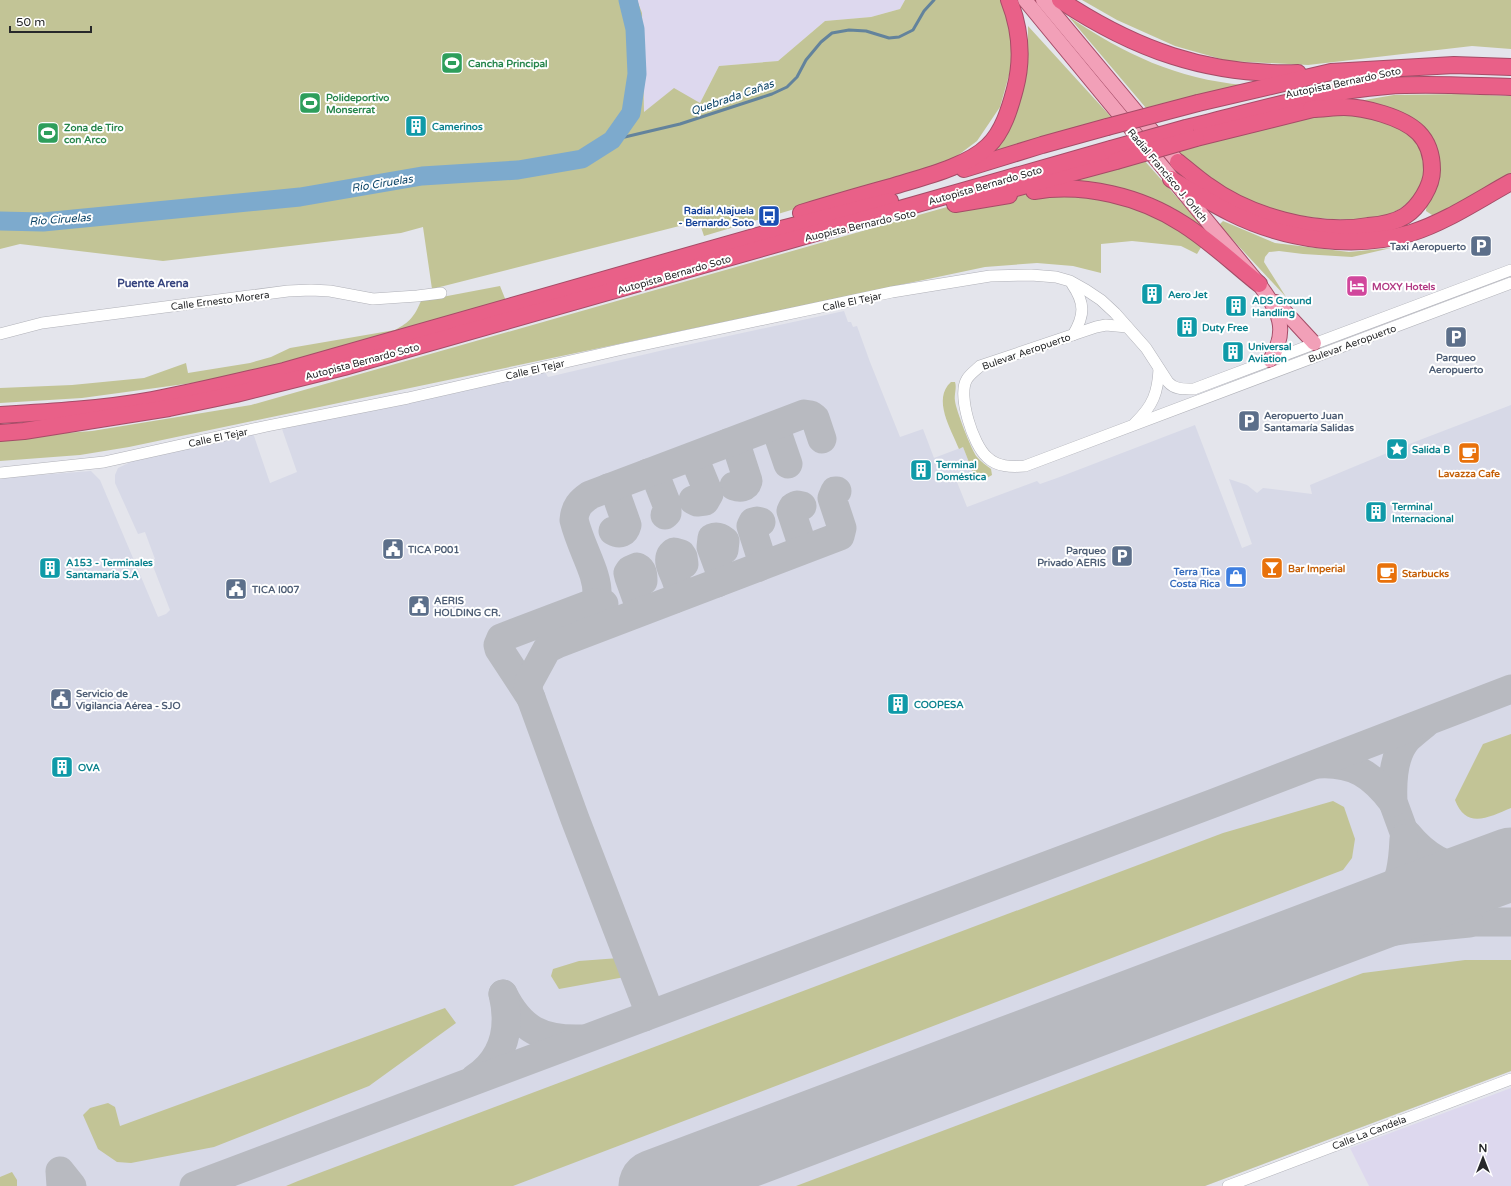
<svg xmlns="http://www.w3.org/2000/svg" width="1511" height="1186" font-family="'Varela Round',sans-serif">
  <rect width="100%" height="100%" fill="#e4e5ec"/>
  <path fill="#d7d9e7" d="M844,311L848,322H851L853,327L857,326L870,362L900,437L923,429L934,458L963,447L974,475L957,482L967,507L1037,481L1040,484L1057,478L1195,425L1242,548L1252,544L1229,479L1247,485L1257,493L1263,488L1312,494L1310,485L1404,446L1511,405V1071L1205,1186H0V478L91,471L100,480L158,617L166,614L170,610L151,561L155,559L145,532L138,534L115,483V475L118,468L141,457L253,433L270,483L297,472L282,429L545,372L548,377L668,349Z"/>
  <g fill="#ddd8ee">
    <path d="M637,0H905L900,9L871,17L825,21L778,61L719,66L700,103L644,112L642,13Z"/>
    <path d="M1511,1088V1186H1369L1350,1148Z"/>
  </g>
  <g fill="#c2c496">
    <path d="M0,0H637L642,13L644,112L674,88L700,103L719,66L778,61L825,21L871,17L900,9L905,0H1000L1013,35L1011,68L1000,107L977,141L953,159L908,175L704,236L699,221L432,289L423,227L401,233L163,261L20,244L0,249Z"/>
    <path d="M1082,0H1511V49L1472,46L1308,65L1228,61L1175,46L1117,20Z"/>
    <path d="M1069,17C1125,54 1176,79 1244,85L1146,108Z"/>
    <path d="M1028,26L1112,118L993,151C998,145 1005,139 1008,132C1026,100 1028,61 1028,26Z"/>
    <path d="M1461,94L1511,96V175L1439,214L1432,215L1426,211L1433,140L1353,102L1394,95Z"/>
    <path d="M1335,112C1370,118 1433,124 1423,175C1420,191 1409,205 1394,212C1362,228 1271,216 1240,199C1217,185 1194,168 1175,149L1235,133Z"/>
    <path d="M1143,159L1197,220L1222,247L1175,209L1147,198L1064,181Z"/>
    <path d="M1023,191L1103,196L1139,209L1175,226L1203,244L1197,254L1181,246L1132,241L1101,244V273L1073,266L1037,263L985,267L129,447L80,455L0,461V438L92,431L251,405L975,199Z"/>
    <path d="M1223,221L1275,243L1349,252L1391,248L1352,257L1303,254L1279,251L1269,252L1265,257L1264,262L1286,297L1219,225Z"/>
    <path d="M500,286L506,301L299,362L207,381L82,398L0,403V388L72,385L144,378L186,363L188,373L250,363L271,357L290,348L395,330C410,322 414,317 421,301Z"/>
    <path d="M951,382H955C957,388 954,394 955,401C956,410 971,449 977,457C981,462 987,466 991,469L992,475C984,480 977,484 970,476L974,475L963,447L959,449C951,429 932,399 951,382Z"/>
    <path d="M1511,734V808C1489,817 1466,830 1455,800L1483,744Z"/>
    <path d="M1333,801L1344,807L1355,839L1352,858L1343,870L513,1186H286L298,1181L1223,833Z"/>
    <path d="M619,958L625,977L559,989L551,976L553,969L579,961Z"/>
    <path d="M1465,960H1511V1071L1205,1186H796L1363,973Z"/>
    <path d="M445,1008L456,1023L369,1086L214,1147L131,1163L117,1162L98,1149L83,1115L90,1108L108,1103L115,1107L120,1126Z"/>
    <path d="M12,1172L17,1180V1186H0V1177Z"/>
  </g>
  <g fill="none" stroke-linecap="round" stroke-linejoin="round">
    <path stroke="#63839c" stroke-width="3" d="M612,140L680,124L772,94L787,87L797,77L806,60L821,42L832,33L849,30L866,31L889,38L899,37L913,30L924,11L934,0"/>
    <path stroke="#7daacd" stroke-width="19" d="M0,221L43,222L300,197L422,176L518,170L582,159L612,140L631,113L637,74L635,29L628,0"/>
    <g stroke="#b8bac0" stroke-width="29">
      <path d="M769,428L773,429L777,432L788,464"/>
      <path d="M728,443L733,444L738,450L748,481C746,488 740,488 734,486"/>
      <path d="M687,459L695,460L709,494L705,501L697,502L693,500"/>
      <path d="M648,473L656,477L667,505V513L665,515"/>
      <path d="M608,488L613,490L616,494L627,525C625,533 620,535 613,531"/>
      <path d="M799,551L802,544L791,511L793,507L797,505L802,506"/>
      <path d="M759,567L761,557L751,526L753,522L757,521L761,522"/>
      <path d="M717,583L721,574L711,547L712,538C717,536 720,537 725,541L724,550"/>
      <path d="M674,599C689,585 659,563 674,552L681,554L683,557L684,564"/>
      <path d="M636,613L638,610L639,605L629,577L628,573L630,570L637,567C643,570 643,575 643,581"/>
      <path d="M571,638C621,597 586,568 574,520C575,507 580,502 590,495L804,414L811,415L815,418L822,439"/>
      <path d="M531,698L499,649L498,645L501,638L593,603L604,604"/>
      <path d="M1425,724C1420,728 1414,733 1408,738C1393,754 1392,781 1393,802L1427,895L1435,904L1445,913L1460,920L1477,922H1511"/>
      <path d="M1318,764C1354,762 1372,775 1393,802"/>
      <path d="M1407,834C1425,856 1448,871 1477,869C1488,869 1500,865 1511,863"/>
      <path d="M1366,918C1372,913 1380,908 1386,902C1401,884 1403,861 1404,839"/>
      <path d="M1259,958L1365,936L1409,929L1469,923"/>
      <path d="M503,994C521,1030 542,1040 581,1039"/>
      <path d="M644,1017L647,1014V1006L575,819L531,698L528,690L529,682L547,649L557,644L840,536L842,528L832,498L835,491H837"/>
      <path d="M475,1078C505,1058 511,1028 503,994"/>
      <path d="M61,1186L60,1171L72,1186"/>
      <path d="M194,1186L1214,803L1511,689"/>
    </g>
    <path stroke="#b8bac0" stroke-width="73" d="M655,1186L1427,895L1511,864"/>
    <g stroke="#b0b1b8" stroke-width="12">
      <g id="minor">
        <path d="M1072,284C1085,303 1085,315 1073,335"/>
        <path d="M1127,327L1106,325L1096,327L980,366C976,370 970,374 967,379C957,395 973,445 987,457C997,467 1011,467 1025,466L1511,283"/>
        <path d="M0,334L42,323L288,291L311,290L330,291L373,299L417,296L441,293"/>
        <path d="M1135,423C1153,406 1158,392 1159,369"/>
        <path d="M0,473L104,462L267,426L408,398L623,349L892,292L990,276L1031,275L1056,277L1070,281L1086,290L1101,300L1115,313L1146,348L1168,382C1175,390 1184,389 1194,389L1511,270"/>
        <path d="M1228,1186L1511,1079"/>
      </g>
    </g>
    <g stroke="#a54c67" stroke-width="16">
      <g id="major">
        <path d="M1025,0L1259,284C1278,311 1290,329 1270,360"/>
        <path d="M1043,0L1178,162"/>
        <path d="M1276,302L1314,343"/>
      </g>
    </g>
    <g stroke="#a54c67" stroke-width="18">
      <g id="highway">
        <path d="M1060,0C1134,49 1207,76 1298,73"/>
        <path d="M1198,103L1331,72L1454,65L1511,67"/>
        <path d="M1186,128C1252,112 1319,91 1387,86C1428,83 1470,86 1511,87"/>
        <path d="M1196,138L1321,107"/>
        <path d="M1178,162C1188,170 1197,178 1207,185C1249,216 1316,235 1368,226C1380,225 1394,223 1405,216C1419,207 1432,186 1432,170C1432,136 1412,123 1383,114C1370,110 1357,107 1344,107C1333,107 1322,109 1311,109"/>
        <path d="M964,169L1042,145L1107,127"/>
        <path d="M1171,179C1191,191 1211,203 1231,213C1285,240 1354,250 1411,233C1446,222 1480,199 1511,182"/>
        <path d="M1034,191C1084,183 1140,196 1183,224C1210,241 1234,264 1259,284"/>
        <path d="M997,193L1116,161"/>
        <path d="M955,204L1009,195"/>
        <path d="M801,213C831,204 861,195 891,187C919,178 967,167 988,146C1003,132 1010,108 1015,89C1023,59 1020,28 1009,0"/>
        <path d="M0,415C51,412 102,409 152,400C196,392 240,381 284,371L785,228L890,201"/>
        <path d="M0,433L24,431L169,408L236,394L344,367L1111,149"/>
      </g>
    </g>
    <use href="#minor" stroke="#fff" stroke-width="11"/>
    <use href="#major" stroke="#f2a0b8" stroke-width="14"/>
    <use href="#highway" stroke="#e96088" stroke-width="16"/>
    <g stroke="#a54c67" stroke-width="18" stroke-linecap="butt">
      <g id="highway-bridge">
        <path d="M1107,127L1198,103"/>
        <path d="M1111,149L1186,128"/>
        <path d="M1116,161L1196,138"/>
      </g>
    </g>
    <use href="#highway-bridge" stroke="#e96088" stroke-width="16"/>
  </g>
  <defs>
    <g id="stadium-square" transform="scale(1.15)"><rect x="-9" y="-9" width="18" height="18" rx="4" fill="#2e9e5b" stroke="#fff"/><path d="M0-5a6.5 5 0 1 0 0 10a6.5 5 0 1 0 0-10ZM-3.5-1.8h7v3.6h-7Z" fill="#fff"/></g>
    <g id="building-square" transform="scale(1.15)"><rect x="-9" y="-9" width="18" height="18" rx="4" fill="#0f9aa8" stroke="#fff"/><path d="M-4-6H4V6H1V3H-1V6H-4ZM-2.5-4.3h1.7v1.8h-1.7ZM.8-4.3h1.7v1.8H.8ZM-2.5-1h1.7V.8h-1.7ZM.8-1h1.7V.8H.8Z" fill="#fff"/></g>
    <g id="bus-square" transform="scale(1.15)"><rect x="-9" y="-9" width="18" height="18" rx="4" fill="#1a4fb4" stroke="#fff"/><path d="M-5-6H5V4H4V6H2V4H-2V6H-4V4H-5ZM-3.5-4V0h7V-4ZM-3.5 1.2v1.5H-2V1.2ZM2 1.2v1.5H3.5V1.2Z" fill="#fff"/></g>
    <g id="parking-square" transform="scale(1.15)"><rect x="-9" y="-9" width="18" height="18" rx="4" fill="#5c6f8a" stroke="#fff"/><path d="M-3.5-5.5H1a3.5 3.5 0 0 1 0 7H-1V5.5H-3.5ZM-1-3.4V-.6H.8a1.4 1.4 0 0 0 0-2.8Z" fill="#fff"/></g>
    <g id="hotel-square" transform="scale(1.15)"><rect x="-9" y="-9" width="18" height="18" rx="4" fill="#d1479c" stroke="#fff"/><path d="M-6-4.5h1.5V1H6V5H4.5V3h-9V5H-6ZM-4 0a1.8 1.8 0 1 1 3.6 0ZM.5 0V-2.5h3Q6-2.5 6 0Z" fill="#fff"/></g>
    <g id="sight-square" transform="scale(1.15)"><rect x="-9" y="-9" width="18" height="18" rx="4" fill="#0f9aa8" stroke="#fff"/><path d="M0-6L1.8-2.2L6-1.7L2.9 1.2L3.7 5.4L0 3.3L-3.7 5.4L-2.9 1.2L-6-1.7L-1.8-2.2Z" fill="#fff"/></g>
    <g id="cafe-square" transform="scale(1.15)"><rect x="-9" y="-9" width="18" height="18" rx="4" fill="#e8710a" stroke="#fff"/><path d="M-5.5-4.5H6V0H3Q3 3.5 0 3.5H-2.5Q-5.5 3.5-5.5 0ZM3-3.2v2h1.7v-2ZM-6 4.5H4V6H-6Z" fill="#fff"/></g>
    <g id="civic-square" transform="scale(1.15)"><rect x="-9" y="-9" width="18" height="18" rx="4" fill="#5c6f8a" stroke="#fff"/><path d="M-.6-6.5H3V-4.5H.6V-3L4-1V1h2V6H-6V1h2V-1L-.6-3ZM-1.2 2.5V6h2.4V2.5Z" fill="#fff"/></g>
    <g id="bar-square" transform="scale(1.15)"><rect x="-9" y="-9" width="18" height="18" rx="4" fill="#e8710a" stroke="#fff"/><path d="M-6-5H6L.8 .8V4.5H3.5V6h-7V4.5H-.8V.8Z" fill="#fff"/></g>
    <g id="shop-square" transform="scale(1.15)"><rect x="-9" y="-9" width="18" height="18" rx="4" fill="#3f7fe0" stroke="#fff"/><path d="M-5-2.5h2.3a2.7 3.5 0 0 1 5.4 0H5L5.5 6h-11ZM-1.5-2.5h3a1.5 2.3 0 0 0-3 0Z" fill="#fff"/></g>
  </defs>
  <g fill-rule="evenodd">
    <use href="#stadium-square" x="452" y="63"/>
    <use href="#stadium-square" x="310" y="103"/>
    <use href="#building-square" x="416" y="126"/>
    <use href="#stadium-square" x="48" y="133"/>
    <use href="#bus-square" x="769" y="216"/>
    <use href="#parking-square" x="1481" y="246"/>
    <use href="#hotel-square" x="1357" y="286"/>
    <use href="#building-square" x="1152" y="294"/>
    <use href="#building-square" x="1236" y="306"/>
    <use href="#building-square" x="1187" y="327"/>
    <use href="#parking-square" x="1456" y="337"/>
    <use href="#building-square" x="1233" y="352"/>
    <use href="#parking-square" x="1249" y="421"/>
    <use href="#sight-square" x="1397" y="449"/>
    <use href="#cafe-square" x="1469" y="453"/>
    <use href="#building-square" x="921" y="470"/>
    <use href="#building-square" x="1376" y="512"/>
    <use href="#civic-square" x="393" y="549"/>
    <use href="#parking-square" x="1122" y="556"/>
    <use href="#building-square" x="50" y="568"/>
    <use href="#bar-square" x="1272" y="568"/>
    <use href="#cafe-square" x="1387" y="573"/>
    <use href="#shop-square" x="1236" y="577"/>
    <use href="#civic-square" x="236" y="589"/>
    <use href="#civic-square" x="419" y="606"/>
    <use href="#civic-square" x="61" y="699"/>
    <use href="#building-square" x="898" y="704"/>
    <use href="#building-square" x="62" y="767"/>
  </g>
  <g text-anchor="middle" stroke-width="4" stroke-linejoin="round" paint-order="stroke">
    <g font-size="10" font-weight="bold" fill="#27864d" stroke="#fff" text-anchor="start">
      <text x="468" y="67">Cancha Principal</text>
      <text x="326" y="101">Polideportivo<tspan x="326" dy="12">Monserrat</tspan></text>
      <text x="64" y="131">Zona de Tiro<tspan x="64" dy="12">con Arco</tspan></text>
    </g>
    <g font-size="10" fill="#27282a" stroke="#fff">
      <text transform="translate(1343 82) rotate(-12)" y="4">Autopista Bernardo Soto</text>
      <text transform="translate(1168 175) rotate(50)" y="4">Radial Francisco J. Orlich</text>
      <text transform="translate(985 185) rotate(-16)" y="4">Autopista Bernardo Soto</text>
      <text transform="translate(860 225) rotate(-13)" y="4">Auopista Bernardo Soto</text>
      <text transform="translate(674 274) rotate(-16)" y="4">Autopista Bernardo Soto</text>
      <text transform="translate(220 300) rotate(-7)" y="4">Calle Ernesto Morera</text>
      <text transform="translate(852 301) rotate(-12)" y="4">Calle El Tejar</text>
      <text transform="translate(1352 343) rotate(-20)" y="4">Bulevar Aeropuerto</text>
      <text transform="translate(1026 351) rotate(-19)" y="4">Bulevar Aeropuerto</text>
      <text transform="translate(362 361) rotate(-15)" y="4">Autopista Bernardo Soto</text>
      <text transform="translate(535 369) rotate(-13)" y="4">Calle El Tejar</text>
      <text transform="translate(218 437) rotate(-12)" y="4">Calle El Tejar</text>
      <text transform="translate(1369 1132) rotate(-21)" y="4">Calle La Candela</text>
    </g>
    <g font-size="10" font-weight="bold" fill="#0d838f" stroke="#fff" text-anchor="start">
      <text x="432" y="130">Camerinos</text>
      <text x="1168" y="298">Aero Jet</text>
      <text x="1252" y="304">ADS Ground<tspan x="1252" dy="12">Handling</tspan></text>
      <text x="1202" y="331">Duty Free</text>
      <text x="1248" y="350">Universal<tspan x="1248" dy="12">Aviation</tspan></text>
      <text x="1412" y="453">Salida B</text>
      <text x="936" y="468">Terminal<tspan x="936" dy="12">Doméstica</tspan></text>
      <text x="1392" y="510">Terminal<tspan x="1392" dy="12">Internacional</tspan></text>
      <text x="66" y="566">A153 - Terminales<tspan x="66" dy="12">Santamaría S.A</tspan></text>
      <text x="914" y="708">COOPESA</text>
      <text x="78" y="771">OVA</text>
    </g>
    <g font-size="10" font-weight="bold" fill="#164399" stroke="#fff" text-anchor="end">
      <text x="754" y="214">Radial Alajuela<tspan x="754" dy="12">- Bernardo Soto</tspan></text>
    </g>
    <g font-size="10" font-weight="bold" fill="#4e5e75" stroke="#fff" text-anchor="start">
      <text x="1466" y="250" text-anchor="end">Taxi Aeropuerto</text>
      <text x="1456" y="361" text-anchor="middle">Parqueo<tspan x="1456" dy="12">Aeropuerto</tspan></text>
      <text x="1264" y="419">Aeropuerto Juan<tspan x="1264" dy="12">Santamaría Salidas</tspan></text>
      <text x="408" y="553">TICA P001</text>
      <text x="1106" y="554" text-anchor="end">Parqueo<tspan x="1106" dy="12">Privado AERIS</tspan></text>
      <text x="252" y="593">TICA I007</text>
      <text x="434" y="604">AERIS<tspan x="434" dy="12">HOLDING CR.</tspan></text>
      <text x="76" y="697">Servicio de<tspan x="76" dy="12">Vigilancia Aérea - SJO</tspan></text>
    </g>
    <g font-size="10" font-weight="bold" fill="#b23c85" stroke="#fff" text-anchor="start">
      <text x="1372" y="290">MOXY Hotels</text>
    </g>
    <g font-size="10" font-weight="bold" fill="#c56008" stroke="#fff" text-anchor="start">
      <text x="1469" y="477" text-anchor="middle">Lavazza Cafe</text>
      <text x="1288" y="572">Bar Imperial</text>
      <text x="1402" y="577">Starbucks</text>
    </g>
    <g font-size="10" font-weight="bold" fill="#366cbe" stroke="#fff" text-anchor="end">
      <text x="1220" y="575">Terra Tica<tspan x="1220" dy="12">Costa Rica</tspan></text>
    </g>
    <g font-size="11" font-style="italic" fill="#0c4467" stroke="#fff">
      <text transform="translate(732 97) rotate(-19)" y="4">Quebrada Cañas</text>
      <text transform="translate(382 183) rotate(-9)" y="4">Río Ciruelas</text>
      <text transform="translate(60 219) rotate(-4)" y="4">Río Ciruelas</text>
    </g>
    <g font-size="11" font-weight="bold" fill="#35437e" stroke="#fff">
      <text x="153" y="287">Puente Arena</text>
    </g>
  </g>
  <g transform="translate(1483 1158)" stroke="#ffffff" stroke-width="3" paint-order="stroke">
  <path d="M0-3L7 15L0 10L-7 15Z" fill="#27282a"/>
  <text y="-6" font-size="11" font-weight="bold" text-anchor="middle" fill="#27282a">N</text>
  </g>
  <path d="M10 26v6h81v-6" fill="none" stroke="#27282a" stroke-width="2"/>
  <text x="16" y="26" font-size="12" fill="#27282a" stroke="#ffffff" stroke-width="3" paint-order="stroke">50 m</text>
</svg>
